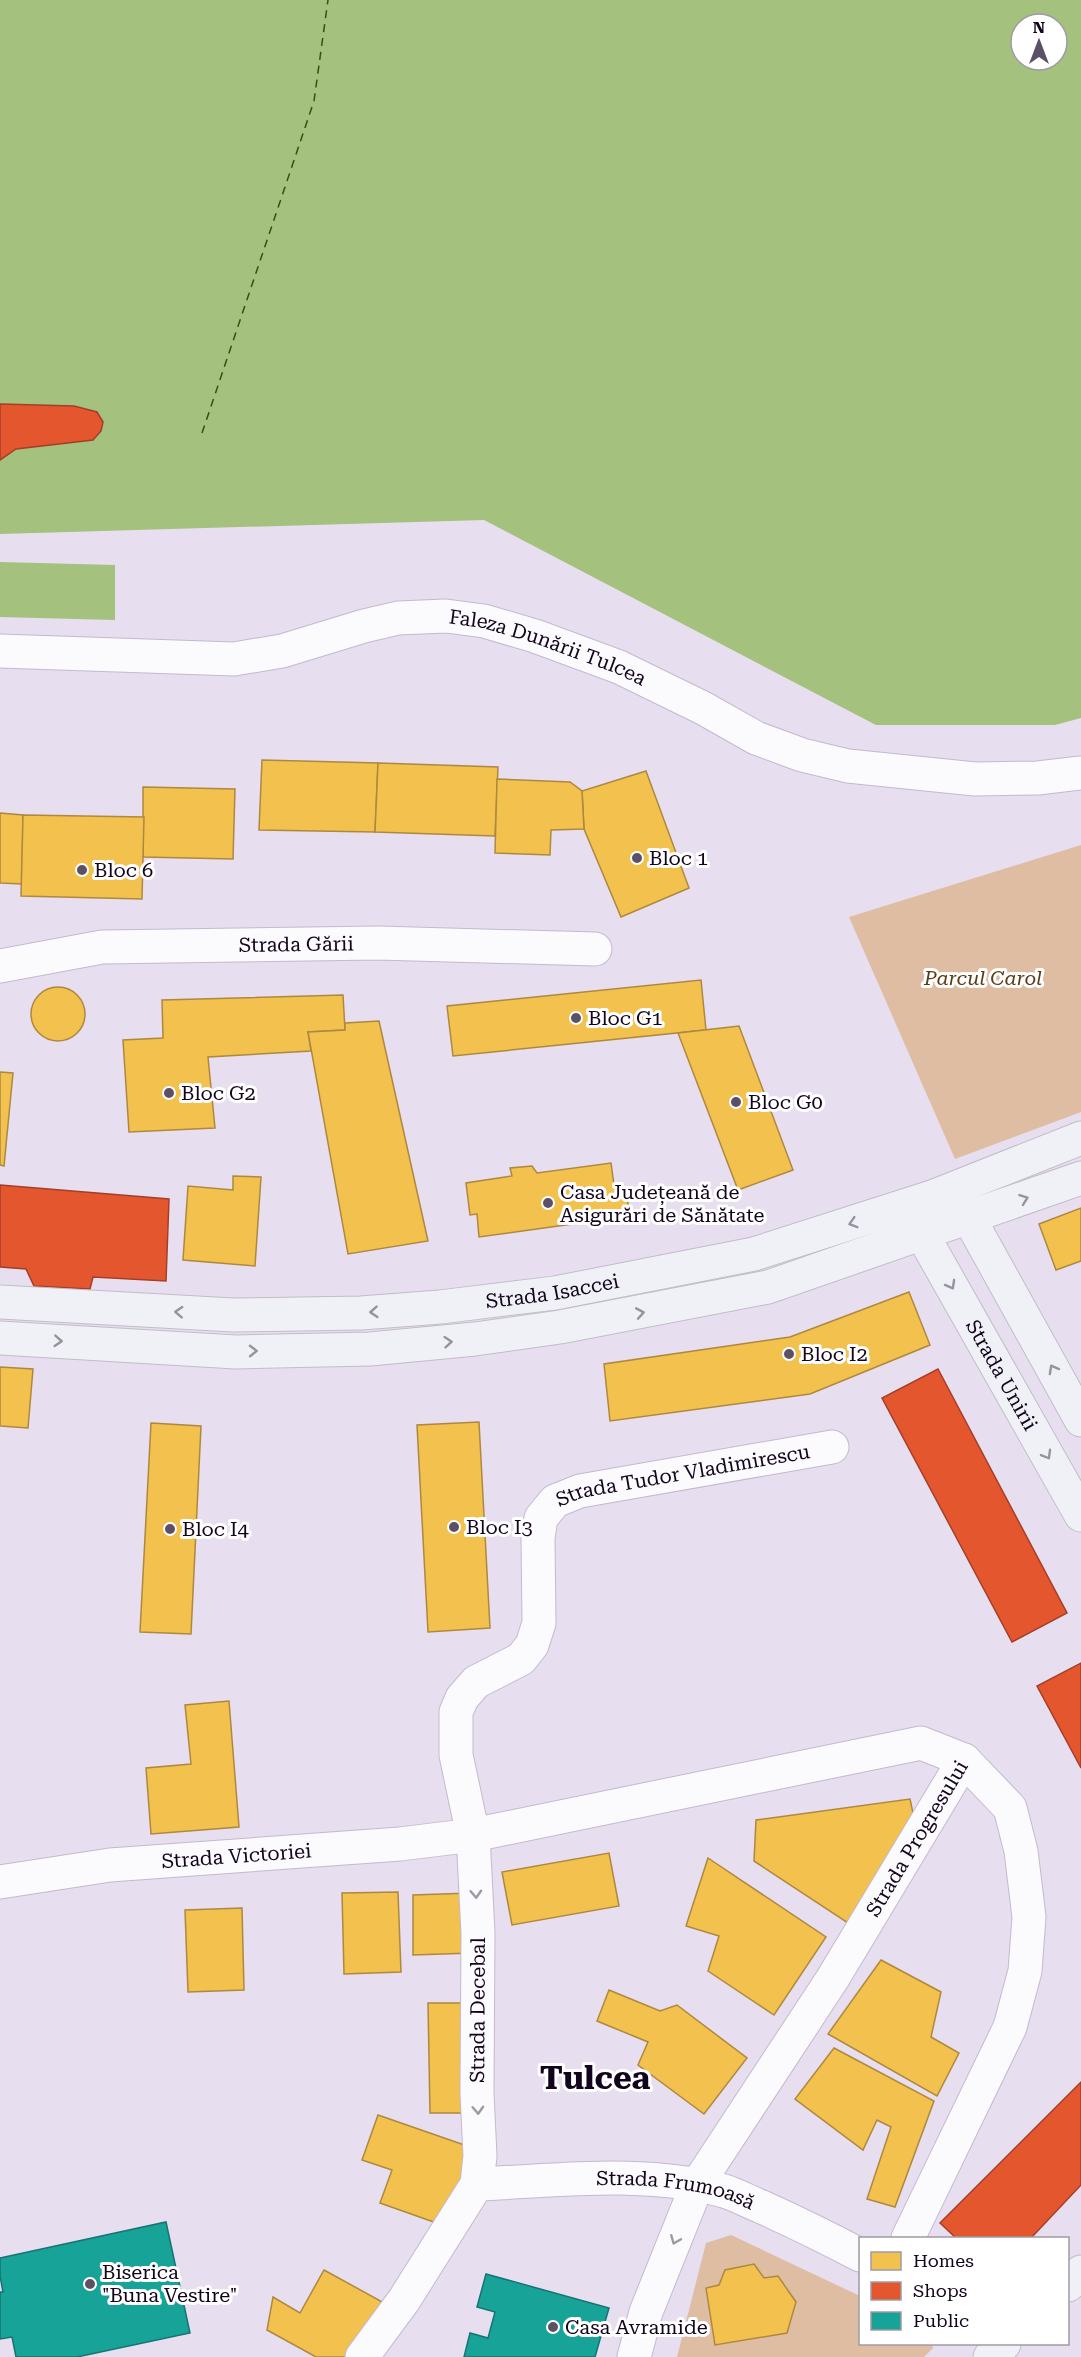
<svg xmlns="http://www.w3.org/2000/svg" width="1081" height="2357" font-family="'Roboto Serif',serif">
  <rect width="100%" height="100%" fill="#e7deef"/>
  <g fill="#debda3">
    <path d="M1081,845V1112L955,1159L849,917Z"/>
    <path d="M731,2235L860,2296V2344H932L933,2348L924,2357H677L706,2243Z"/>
  </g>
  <g fill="#a4c17e" fill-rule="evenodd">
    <path d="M0,0H1081V718L1055,725H876L484,520L0,534ZM1021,24H1057V60H1021Z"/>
    <path d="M0,562L115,565V620L0,617Z"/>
  </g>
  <g fill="#f2c14e" stroke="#af883f" stroke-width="1.5">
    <path d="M262,760L378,763L375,832L259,830Z"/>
    <path d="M378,763L498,767L495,836L375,832Z"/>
    <path d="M646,771L689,888L621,917L584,829L582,791Z"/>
    <path d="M497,779L570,782L582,791L584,829L551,830L550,855L495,853Z"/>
    <path d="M143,787L235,789L233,859L143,857Z"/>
    <path d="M0,813L23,815L22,884L0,883Z"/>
    <path d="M23,815L144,817L142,899L21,896Z"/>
    <path d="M701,980L706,1030L453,1056L447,1006Z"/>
    <circle cx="58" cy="1014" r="27"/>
    <path d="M343,995L345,1030L308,1032L311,1051L208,1057L215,1128L129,1132L123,1040L163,1038L162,1000Z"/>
    <path d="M379,1021L428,1241L348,1254L308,1032L345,1030V1023Z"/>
    <path d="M739,1026L793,1170L738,1190L678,1033Z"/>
    <path d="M0,1072L13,1073L4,1166L0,1165Z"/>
    <path d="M611,1163L615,1192L626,1190L630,1216L479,1237L477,1214L470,1215L466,1183L512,1176L510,1168L532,1166L537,1173Z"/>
    <path d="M233,1176L261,1177L255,1266L183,1260L188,1186L233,1190Z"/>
    <path d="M1081,1208V1261L1056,1270L1039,1224Z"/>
    <path d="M909,1292L930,1345L810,1394L610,1421L604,1364L790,1337Z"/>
    <path d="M0,1367L33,1369L28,1428L0,1426Z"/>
    <path d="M479,1422L490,1628L428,1632L417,1425Z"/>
    <path d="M151,1423L201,1426L191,1634L140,1632Z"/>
    <path d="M229,1701L239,1827L151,1834L146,1768L191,1764L185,1705Z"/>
    <path d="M910,1799L916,1827L851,1925L754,1861L756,1820Z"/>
    <path d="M609,1853L619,1906L512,1925L502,1872Z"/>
    <path d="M708,1858L826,1937L774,2015L708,1971L719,1936L686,1926Z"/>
    <path d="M398,1892L401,1972L344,1974L342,1893Z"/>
    <path d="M471,1893L472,1953L413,1955V1895Z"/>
    <path d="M242,1908L244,1990L188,1992L185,1910Z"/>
    <path d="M881,1960L941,1992L931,2037L959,2053L937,2096L828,2034Z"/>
    <path d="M609,1990L660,2011L677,2005L747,2058L704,2114L638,2065L648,2042L597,2021Z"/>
    <path d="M428,2003H469L470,2113H430Z"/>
    <path d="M834,2048L934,2101L895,2207L867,2199L891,2127L877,2120L863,2150L795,2099Z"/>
    <path d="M378,2115L473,2148L445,2226L380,2203L392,2170L362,2160Z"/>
    <path d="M754,2264L764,2278L778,2276L796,2302L787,2333L715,2345L706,2288L719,2285L725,2270Z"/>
    <path d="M324,2270L386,2304L356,2357H316L267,2330L273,2297L300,2313Z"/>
  </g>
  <g fill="#e4572e" stroke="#a53e29" stroke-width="1.5">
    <path d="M0,404L74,406L97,412L103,422L101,431L93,440L16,449L0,460Z"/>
    <path d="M0,1185L169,1199L166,1281L93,1277L90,1289L34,1286L26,1269L0,1267Z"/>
    <path d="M938,1369L1067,1613L1012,1642L882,1398Z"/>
    <path d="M1081,1663V1768L1037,1686Z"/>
    <path d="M1081,2082V2185L1031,2238H956L940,2223Z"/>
  </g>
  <g fill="#17a398" stroke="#167373" stroke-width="1.5">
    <path d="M166,2222L190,2333L77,2357H16L12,2337L0,2339V2292H3L0,2276V2258Z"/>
    <path d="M486,2274L609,2308L595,2357H464L470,2333L488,2338L495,2312L477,2307Z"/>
  </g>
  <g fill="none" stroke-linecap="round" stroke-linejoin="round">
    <path stroke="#365206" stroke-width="1.5" stroke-dasharray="8 6" stroke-linecap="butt" d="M202,433L314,101L328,0"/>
    <g stroke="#c4b9ce" stroke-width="35">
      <g id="minor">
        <path id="s1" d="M0,651L234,659L282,651L364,626L398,618L446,616L484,621L535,636L619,667L703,708L756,738L802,755L848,766L975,779L1038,778L1081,773"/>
        <path id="s2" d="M0,966L102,947L378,943L595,949"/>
        <path id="s3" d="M0,1882L110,1865L400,1844L473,1835L921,1743L964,1760L1010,1808L1021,1851L1029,1917L1025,1971L1010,2027L908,2238"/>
        <path id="s4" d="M477,2184C558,2181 645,2169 724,2191C737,2195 749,2202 762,2207C795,2222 828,2238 860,2255"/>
        <path id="s5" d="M362,2357L404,2300L477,2184L480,2156L477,2093L478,1933L473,1835L456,1755V1712L462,1698L476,1682L521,1659L532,1645L539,1623L538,1538L541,1518L555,1501L580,1491L832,1447"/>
        <path id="s6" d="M634,2357L646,2312L697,2185L833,1978L964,1760"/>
      </g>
    </g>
    <g stroke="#c2bcc8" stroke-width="35">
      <g id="major">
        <path d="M950,1207L969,1218L1081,1420"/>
        <path id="s7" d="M922,1234L1081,1515"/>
        <path id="s8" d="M0,1302L233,1315L361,1313L440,1307L555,1293L754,1254L932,1197L1081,1138"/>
        <path d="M0,1338L236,1352L370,1349L475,1339L560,1327L768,1287L1081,1178"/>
        <path d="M1068,2285L1081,2272"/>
        <path d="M990,2357L1004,2344"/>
      </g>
    </g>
    <use href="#minor" stroke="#fbfafd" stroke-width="33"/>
    <use href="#major" stroke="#f0f1f7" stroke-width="33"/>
  </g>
  <defs><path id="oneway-chevron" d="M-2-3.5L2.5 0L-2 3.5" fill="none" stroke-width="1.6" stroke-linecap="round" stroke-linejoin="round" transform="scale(1.5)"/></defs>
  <g stroke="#97929f">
    <use href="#oneway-chevron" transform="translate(1024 1199) rotate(-20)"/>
    <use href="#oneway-chevron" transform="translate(853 1223) rotate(163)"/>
    <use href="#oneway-chevron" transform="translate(951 1285) rotate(61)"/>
    <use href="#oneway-chevron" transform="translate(179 1312) rotate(-177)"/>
    <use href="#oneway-chevron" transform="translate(374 1312) rotate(176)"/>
    <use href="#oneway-chevron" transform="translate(640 1313) rotate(-10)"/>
    <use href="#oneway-chevron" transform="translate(58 1341) rotate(4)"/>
    <use href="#oneway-chevron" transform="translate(448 1342) rotate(-5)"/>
    <use href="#oneway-chevron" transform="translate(253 1351) rotate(-1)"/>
    <use href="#oneway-chevron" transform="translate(1053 1369) rotate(-119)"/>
    <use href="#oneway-chevron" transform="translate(1047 1455) rotate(60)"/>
  </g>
  <g stroke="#9e98a3">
    <use href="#oneway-chevron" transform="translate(476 1894) rotate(87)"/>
    <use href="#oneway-chevron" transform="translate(478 2110) rotate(87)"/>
    <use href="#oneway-chevron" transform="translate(675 2240) rotate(112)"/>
  </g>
  <g fill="#5d5066" stroke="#fff" stroke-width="2">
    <circle cx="637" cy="858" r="6"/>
    <circle cx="82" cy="870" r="6"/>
    <circle cx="576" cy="1018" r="6"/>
    <circle cx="169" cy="1093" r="6"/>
    <circle cx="736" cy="1102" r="6"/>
    <circle cx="548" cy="1203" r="6"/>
    <circle cx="789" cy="1354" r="6"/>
    <circle cx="454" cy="1527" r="6"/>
    <circle cx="170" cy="1529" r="6"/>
    <circle cx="90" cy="2284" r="6"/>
    <circle cx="553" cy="2327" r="6"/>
  </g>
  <g text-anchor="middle" stroke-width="6" stroke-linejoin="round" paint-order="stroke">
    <g font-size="20" fill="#12041c" stroke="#fff">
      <text dy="7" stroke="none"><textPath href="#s1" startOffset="558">Faleza Dunării Tulcea</textPath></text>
      <text dy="7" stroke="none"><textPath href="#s2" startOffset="298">Strada Gării</textPath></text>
      <text dy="7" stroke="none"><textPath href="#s8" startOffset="554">Strada Isaccei</textPath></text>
      <text dy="7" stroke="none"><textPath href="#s7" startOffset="162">Strada Unirii</textPath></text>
      <text dy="7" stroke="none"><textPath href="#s5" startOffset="1068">Strada Tudor Vladimirescu</textPath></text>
      <text dy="7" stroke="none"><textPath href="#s6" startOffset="594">Strada Progresului</textPath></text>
      <text dy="7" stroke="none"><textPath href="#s3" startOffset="238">Strada Victoriei</textPath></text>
      <text dy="7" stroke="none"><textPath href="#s5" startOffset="382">Strada Decebal</textPath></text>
      <text dy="7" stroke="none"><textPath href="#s4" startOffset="200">Strada Frumoasă</textPath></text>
    </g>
    <g font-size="20" fill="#12041c" stroke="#fff" text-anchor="start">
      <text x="649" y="865">Bloc 1</text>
      <text x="94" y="877">Bloc 6</text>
      <text x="588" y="1025">Bloc G1</text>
      <text x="181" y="1100">Bloc G2</text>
      <text x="748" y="1109">Bloc G0</text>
      <text x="560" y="1199">Casa Județeană de<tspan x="560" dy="23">Asigurări de Sănătate</tspan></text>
      <text x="801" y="1361">Bloc I2</text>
      <text x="466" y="1534">Bloc I3</text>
      <text x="182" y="1536">Bloc I4</text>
      <text x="102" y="2279">Biserica<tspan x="102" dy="23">"Buna Vestire"</tspan></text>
      <text x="565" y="2334">Casa Avramide</text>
    </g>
    <g font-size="20" font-style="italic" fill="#593b14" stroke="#fff">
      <text x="983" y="985">Parcul Carol</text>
    </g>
    <g font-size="32" font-weight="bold" fill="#12041c" stroke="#fff">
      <text x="595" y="2089">Tulcea</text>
    </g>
  </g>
  <rect x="859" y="2237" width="210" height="108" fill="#ffffff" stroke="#a09ba4" stroke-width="1.5"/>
  <rect x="871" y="2252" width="30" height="18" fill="#f2c14e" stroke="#a09ba4" stroke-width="1.5"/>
  <text x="913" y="2267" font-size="18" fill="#12041c">Homes</text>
  <rect x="871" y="2282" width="30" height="18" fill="#e4572e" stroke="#a09ba4" stroke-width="1.5"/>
  <text x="913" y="2297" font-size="18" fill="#12041c">Shops</text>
  <rect x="871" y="2312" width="30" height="18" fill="#17a398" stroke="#a09ba4" stroke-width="1.5"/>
  <text x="913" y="2327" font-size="18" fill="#12041c">Public</text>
  <g transform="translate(1039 42)"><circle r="28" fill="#ffffff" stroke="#a09ba4" stroke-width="1.5"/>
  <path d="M0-4.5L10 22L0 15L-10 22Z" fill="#5d5066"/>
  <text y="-9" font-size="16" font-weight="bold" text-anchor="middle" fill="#12041c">N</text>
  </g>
</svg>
